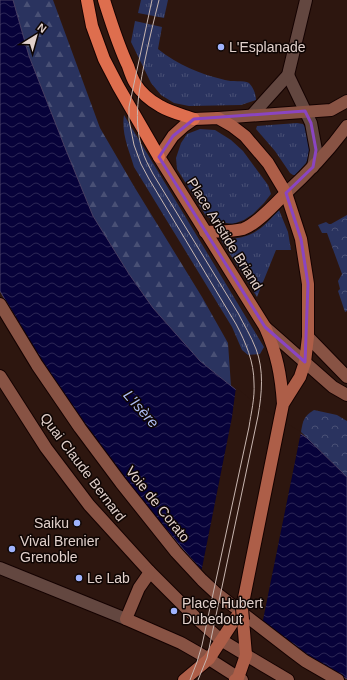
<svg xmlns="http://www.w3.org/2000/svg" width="347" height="680" font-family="Helvetica,sans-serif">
  <defs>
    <pattern id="grass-tufts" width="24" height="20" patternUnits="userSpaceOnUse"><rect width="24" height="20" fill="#2a335f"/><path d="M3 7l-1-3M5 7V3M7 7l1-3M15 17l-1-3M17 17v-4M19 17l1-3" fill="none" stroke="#495075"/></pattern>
    <pattern id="forest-firs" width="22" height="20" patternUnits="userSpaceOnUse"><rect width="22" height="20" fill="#2a335f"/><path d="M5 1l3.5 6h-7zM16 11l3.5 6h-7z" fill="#495075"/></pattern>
    <pattern id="park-crowns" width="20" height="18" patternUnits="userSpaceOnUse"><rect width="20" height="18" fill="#2a335f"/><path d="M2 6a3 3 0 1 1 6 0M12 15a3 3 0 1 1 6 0" fill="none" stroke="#495075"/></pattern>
    <pattern id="water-waves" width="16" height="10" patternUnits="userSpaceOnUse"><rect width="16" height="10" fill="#07023a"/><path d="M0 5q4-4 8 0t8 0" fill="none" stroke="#2b2655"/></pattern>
  </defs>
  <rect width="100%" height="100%" fill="#2d160f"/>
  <g fill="url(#grass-tufts)">
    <path d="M141,0H168L164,18L138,13Z"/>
    <path d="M135,21L162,27L158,49C178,65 200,74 225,80C231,82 244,80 249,83C253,87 256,94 256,100L241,105L189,106L174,103L161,95L151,83L131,42Z"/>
    <path d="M124,115L264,347L260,354L248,355L242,350L232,327L134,167C129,150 121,133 124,115Z"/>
    <path d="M297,123L303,124L305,127L310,141L311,151L306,163L295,175H293L290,173L275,151L256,129L257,126Z"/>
    <path d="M200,129L215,130L231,140L243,151L268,185L271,194L264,203L253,214L244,220L233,224L219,222L206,216L177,169L176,158L181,143L187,134Z"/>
    <path d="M279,210L288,232L291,250H276L257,297L221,240C231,239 244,238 253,233C263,228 271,218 279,210Z"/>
  </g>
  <path fill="url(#forest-firs)" d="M13,0H53L100,128L135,188L202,297L228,343L231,386L200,361L153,308L129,274L93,216L66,150L29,56Z"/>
  <g fill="url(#park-crowns)">
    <path d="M347,215V311L345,312L338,291L340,289L338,281L342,274L327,233H322L318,225L326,222L329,224H331Z"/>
    <path d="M314,410L337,415L347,421V477L301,432C303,420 304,416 314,410Z"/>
  </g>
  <path fill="url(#water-waves)" stroke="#484066" d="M0,0H13L29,56L66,150L93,216L129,274L153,308L200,361L256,406L307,438L347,477V679L297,650L209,579L129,486L88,430L48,373L0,291Z"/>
  <path fill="#2d160f" d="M236,387L257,405L301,432L262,625L201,573L232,417Z"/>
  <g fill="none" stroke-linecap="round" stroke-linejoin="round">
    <g stroke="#140201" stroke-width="14">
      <g id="street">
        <path d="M288,75L311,123L316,150L313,167"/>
        <path d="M252,115L288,75L306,0"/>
        <path d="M0,568L126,619"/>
      </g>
    </g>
    <g stroke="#140201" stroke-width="14">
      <g id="secondary">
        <path d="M218,118L331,110L347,101"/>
        <path d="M286,193C309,172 329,151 347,126"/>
        <path d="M0,304L37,365L80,428L121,483L176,552L202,580L215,592L293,652L305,661L338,680"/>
        <path d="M265,327L333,387L347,395"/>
        <path d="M308,337L347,377"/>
        <path d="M0,376L46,448L89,505L149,571L196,618L221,640L261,664L288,680"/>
        <path d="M149,571L148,575L139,588L126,619L181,643L209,659L242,680"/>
      </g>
    </g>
    <g stroke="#140201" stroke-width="14">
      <g id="primary">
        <path d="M205,232C218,231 231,232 243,229C256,225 276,203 286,193"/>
        <path d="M242,608L283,404C281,375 277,354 265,327L159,157L173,136L184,126L194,119L218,118L232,126L245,136L268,163L286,193L301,239L308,284V337L305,362L300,377L283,404"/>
        <path d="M184,680L209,659L237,616"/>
        <path d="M235,680L238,678L246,655L243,620"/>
      </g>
    </g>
    <g stroke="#140201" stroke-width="14">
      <g id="highway">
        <path d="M87,0L92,26L104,59L118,86L159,157"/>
        <path d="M104,0C111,22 118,45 128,66C130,72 132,78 135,83C141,93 151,101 160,106C170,112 183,115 194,119"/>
      </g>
    </g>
    <use href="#street" stroke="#634740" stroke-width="12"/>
    <use href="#secondary" stroke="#885344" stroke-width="12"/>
    <use href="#primary" stroke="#ad5e48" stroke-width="12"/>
    <use href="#highway" stroke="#de6e4e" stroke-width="12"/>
    <g stroke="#c8b6b0" stroke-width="1">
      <path d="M152,0L129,107V120L134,145L141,164L149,179L236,324C246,343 254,362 254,383C255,398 251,413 249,427L202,645L197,662L190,680"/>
      <path d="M159,0C154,20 149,40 145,60C139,90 133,119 142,149C144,158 149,166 153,174L238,313C244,325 251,336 256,349C264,370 262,393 258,416L207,658L198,680"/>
    </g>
    <g stroke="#140201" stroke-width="14" stroke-linecap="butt">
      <path id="primary-bridge" d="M242,608L243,620"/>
    </g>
    <use href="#primary-bridge" stroke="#ad5e48" stroke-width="12"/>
  </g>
  <path fill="none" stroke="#8a45c1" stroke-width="3" stroke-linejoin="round" d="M305,111L311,123L316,150L313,167L286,193L301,239L308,284L305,362L265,327L159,157L173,136L194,119Z"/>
  <g fill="#a0b3fd" stroke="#0e0503" stroke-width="1.5">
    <circle cx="221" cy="47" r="4"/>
    <circle cx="77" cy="523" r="4"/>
    <circle cx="12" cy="549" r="4"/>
    <circle cx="79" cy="578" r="4"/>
    <circle cx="174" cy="611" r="4"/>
  </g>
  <g text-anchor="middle" stroke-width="3" stroke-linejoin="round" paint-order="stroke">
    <g font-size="14" fill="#e1d0cb" stroke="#0e0503" text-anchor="start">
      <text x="229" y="52">L'Esplanade</text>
      <text x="69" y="528" text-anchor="end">Saiku</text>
      <text x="20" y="546">Vival Brenier<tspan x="20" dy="16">Grenoble</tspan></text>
      <text x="87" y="583">Le Lab</text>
      <text x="182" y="608">Place Hubert<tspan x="182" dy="16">Dubedout</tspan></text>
    </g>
    <g font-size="14" fill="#e1d0cb" stroke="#0e0503">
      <text transform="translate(225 234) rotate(58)" y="5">Place Aristide Briand</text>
      <text transform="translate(83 467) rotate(53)" y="5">Quai Claude Bernard</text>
      <text transform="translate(158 504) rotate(51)" y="5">Voie de Corato</text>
    </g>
    <g font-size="15" font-style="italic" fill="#acbbf1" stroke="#0e0503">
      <text transform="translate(141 409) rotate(48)" y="5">L'Isère</text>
    </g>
  </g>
  <g transform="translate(36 36) rotate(37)" stroke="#0e0503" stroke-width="3" paint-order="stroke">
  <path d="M0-3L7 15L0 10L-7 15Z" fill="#e1d0cb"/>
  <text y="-6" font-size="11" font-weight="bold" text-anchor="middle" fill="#e1d0cb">N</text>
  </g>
</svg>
